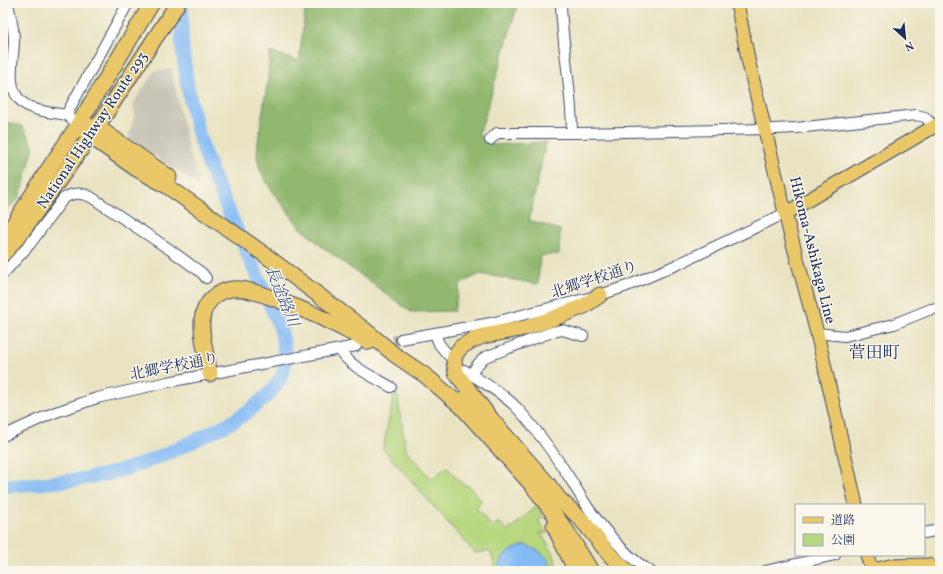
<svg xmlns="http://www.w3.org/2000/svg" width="943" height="574" font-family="Vollkorn,'Noto Serif JP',serif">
  <rect width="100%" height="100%" fill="#fbf7ec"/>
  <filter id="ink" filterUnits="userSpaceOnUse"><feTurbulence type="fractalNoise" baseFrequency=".025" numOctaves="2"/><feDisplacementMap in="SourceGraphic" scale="8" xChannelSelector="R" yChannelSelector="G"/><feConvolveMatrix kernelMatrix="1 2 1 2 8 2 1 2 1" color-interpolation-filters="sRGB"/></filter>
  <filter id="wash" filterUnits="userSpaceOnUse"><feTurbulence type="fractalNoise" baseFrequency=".012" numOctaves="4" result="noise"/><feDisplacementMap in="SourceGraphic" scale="16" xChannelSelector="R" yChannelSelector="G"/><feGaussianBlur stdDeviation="0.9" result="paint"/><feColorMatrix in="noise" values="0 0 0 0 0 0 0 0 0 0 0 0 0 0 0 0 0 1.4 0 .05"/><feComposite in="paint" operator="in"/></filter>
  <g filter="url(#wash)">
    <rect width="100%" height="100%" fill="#e9e3c2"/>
    <path fill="#c8c4b8" d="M171,68L189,154L199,180L197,184L128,138L135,114L133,103L156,70L165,71L167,69Z"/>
    <path fill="#b7d77f" stroke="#69836e" d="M394,394L397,395L406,450L431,479L447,467L462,484L469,486L482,502L476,508L492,527L499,522L508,531L537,506L543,517L538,520L547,534L540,533L553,552L558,571H497L490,551L475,553L383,449Z"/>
    <g fill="#91b86e" stroke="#567466">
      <path d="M306,3H518L482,126L478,135L494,145L546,142L529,220L560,230L559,254L540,256L538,284L480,274L460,284L454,311L411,312L321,246L299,226L272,191L260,170L257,157L258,141L268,78L270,52L299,61Z"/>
      <path d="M3,121L22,126L34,147L19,199L3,212Z"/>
    </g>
    <path fill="#85bbf5" stroke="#5075aa" d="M525,545C532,547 546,554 549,561C551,564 551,568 551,571H499C499,554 511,550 525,545Z"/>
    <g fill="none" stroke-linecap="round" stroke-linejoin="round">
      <path stroke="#85bbf5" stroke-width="14" d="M3,486C35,484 71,482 103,475C140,467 176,450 210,433C224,426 238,420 250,410C263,400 280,386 284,369C287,356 283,342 281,330L211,171C197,134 187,92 183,52C181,36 182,19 182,3"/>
    </g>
  </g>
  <g filter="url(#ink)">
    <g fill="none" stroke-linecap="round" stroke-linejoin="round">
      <path stroke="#c0bfae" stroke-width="10" stroke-dasharray="10 5" stroke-linecap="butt" d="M378,343L401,339"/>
      <g stroke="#3a4a6d" stroke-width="12">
        <g id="minor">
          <path d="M8,3C10,15 14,28 14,40C14,59 5,88 22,102C33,112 52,112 66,115"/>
          <path d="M561,3C562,46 572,89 572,133"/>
          <path d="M78,125L66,115L128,3"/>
          <path d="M490,140L497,133H579L774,129L796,128L916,115L925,117L934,127"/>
          <path d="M3,274L30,244L63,199C72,192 81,192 91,197L169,249L202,273L206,278"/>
          <path d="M435,333L439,344L448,355"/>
          <path d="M817,333L845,336L894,324L931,309L940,308"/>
          <path d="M401,339L491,323L600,295L627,286L674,266L786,213"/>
          <path d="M340,350C348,366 376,378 391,387"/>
          <path d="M464,370C482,382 503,393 518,409C537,430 554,454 569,477C576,488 582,499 589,509C605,531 626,557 650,571"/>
          <path d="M471,374L478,364L485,357L552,332L562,330L583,336"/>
          <path d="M3,436L53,413L97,398L168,382L356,346"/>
          <path d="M924,533L940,530"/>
          <path d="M765,571L835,555"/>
        </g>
      </g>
      <g stroke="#3a4a6d" stroke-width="15">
        <g id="major">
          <path d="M737,3L749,64L789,229L817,333L856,505"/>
          <path d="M786,213L940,123"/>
          <path d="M867,555L869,562"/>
        </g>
      </g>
      <g stroke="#3a4a6d" stroke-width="17">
        <g id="highway">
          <path d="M78,125L90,136L135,168L167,186L261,252L365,330L395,355L426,376L461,406L532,485L566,530L591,571"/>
          <path d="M78,125L97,127L169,177"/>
          <path d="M3,241L44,176L78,125L152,3"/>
          <path d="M3,254L21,233L97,127L178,3"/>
          <path d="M600,295L584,306L557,317L525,328L483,336L471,341L461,347L455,355L454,361L456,373L491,419L548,484L559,499L580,518L610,555L627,571"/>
          <path d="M210,374C207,357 199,331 203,314C207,298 224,287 240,289C252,290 264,295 275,299C288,304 302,309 315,315C333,323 351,333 369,342"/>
          <path d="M466,398L491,419"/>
          <path d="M554,526L572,563L574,571"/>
          <path d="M874,571L890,567L928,566"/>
        </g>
      </g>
      <use href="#minor" stroke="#fff" stroke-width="10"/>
      <use href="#major" stroke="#eac769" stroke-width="13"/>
      <use href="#highway" stroke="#eac769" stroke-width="15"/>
    </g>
  </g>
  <g text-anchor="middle" stroke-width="3" stroke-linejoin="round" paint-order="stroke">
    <g font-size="15" fill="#1b2f5e" stroke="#fbf7ec">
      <text transform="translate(92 130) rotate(-56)" y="5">National Highway Route 293</text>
      <text transform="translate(813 250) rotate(76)" y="5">Hikoma-Ashikaga Line</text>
      <text transform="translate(594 279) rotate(-18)" y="5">北郷学校通り</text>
      <text transform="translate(174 366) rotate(-11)" y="5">北郷学校通り</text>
    </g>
    <g font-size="16" font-style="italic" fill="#3b598b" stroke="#fbf7ec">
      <text transform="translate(283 296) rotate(68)" y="6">長途路川</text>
    </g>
    <g font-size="17" fill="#1b2f5e" stroke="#fbf7ec">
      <text x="874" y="358">菅田町</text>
    </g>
  </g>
  <rect width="943" height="574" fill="none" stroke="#fbf7ec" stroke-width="16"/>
  <rect x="795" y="504" width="130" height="52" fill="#fbf7ec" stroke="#a1a7b3"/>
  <rect x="803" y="517" width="20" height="6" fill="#eac769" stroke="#a1a7b3"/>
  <text x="831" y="524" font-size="12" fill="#1b2f5e">道路</text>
  <rect x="803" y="534" width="20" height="12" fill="#b7d77f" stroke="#a1a7b3"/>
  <text x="831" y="544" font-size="12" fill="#1b2f5e">公園</text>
  <g transform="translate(905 38) rotate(153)" stroke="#fbf7ec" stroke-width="3" paint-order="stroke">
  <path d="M0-3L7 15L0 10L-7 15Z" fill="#1b2f5e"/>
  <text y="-6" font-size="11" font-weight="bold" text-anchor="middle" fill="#1b2f5e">N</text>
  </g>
</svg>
